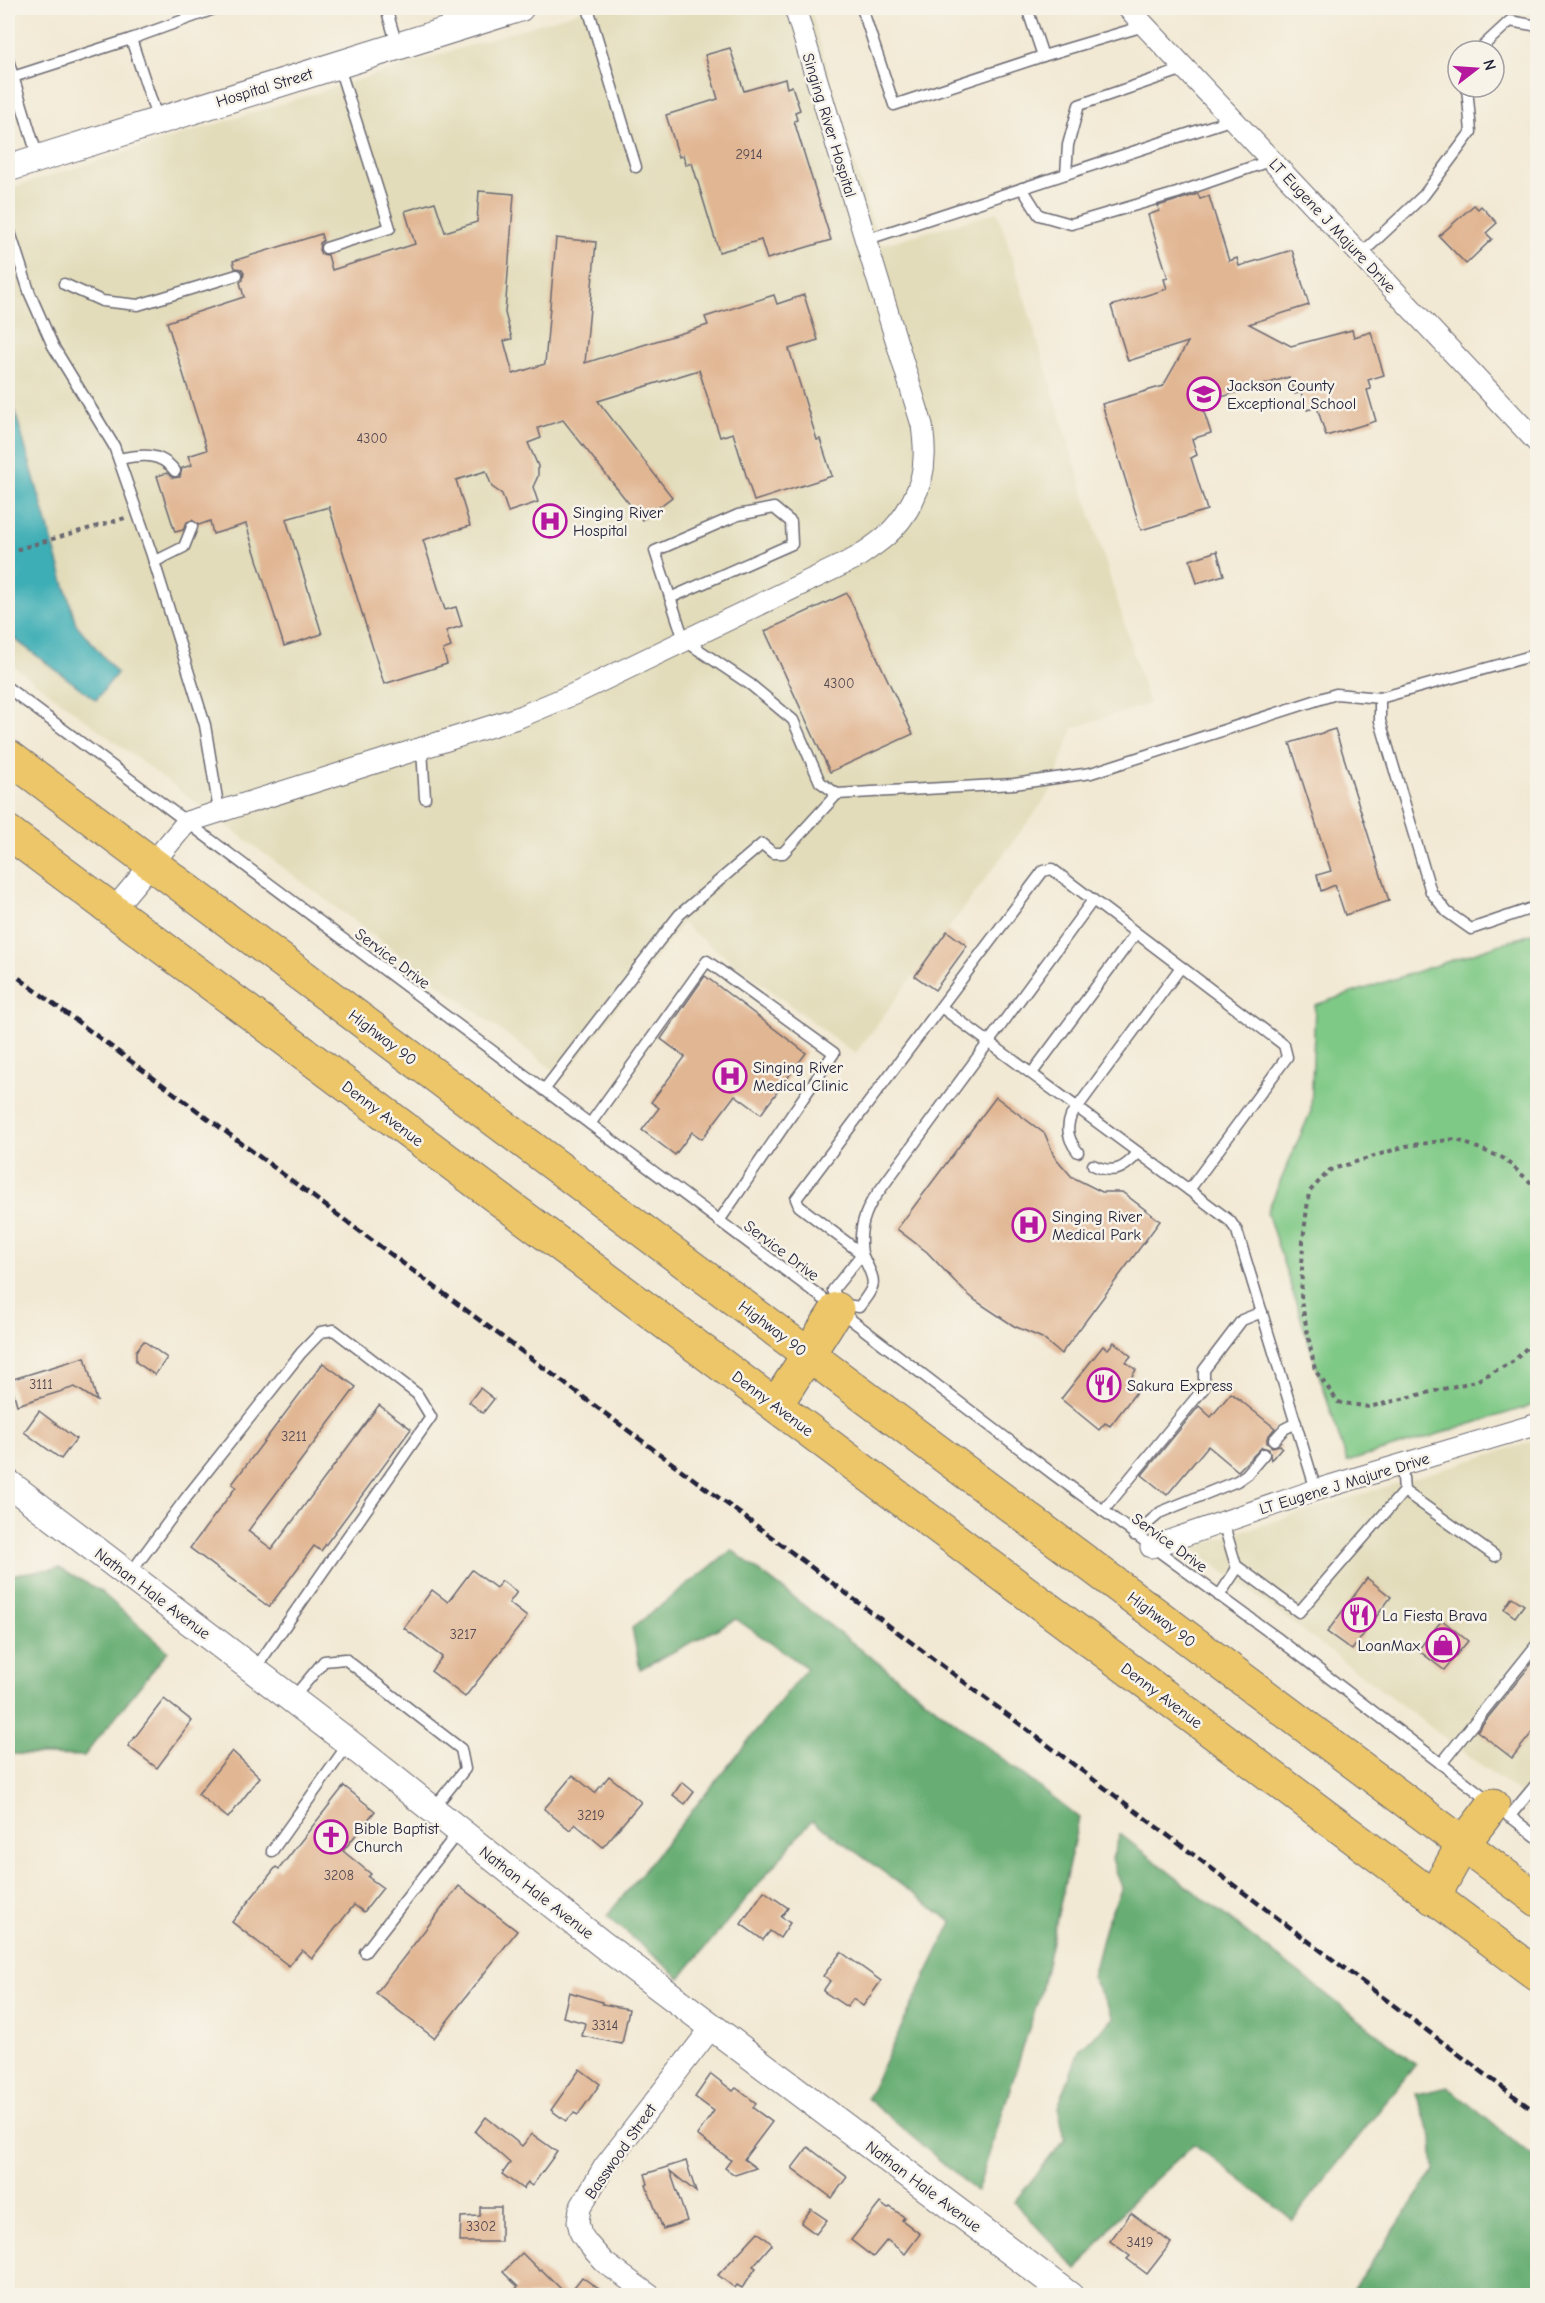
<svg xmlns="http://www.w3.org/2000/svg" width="1545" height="2303" font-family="'Comic Neue',sans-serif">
  <rect width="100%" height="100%" fill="#f7f3e8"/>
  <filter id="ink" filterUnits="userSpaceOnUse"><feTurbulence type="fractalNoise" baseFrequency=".0167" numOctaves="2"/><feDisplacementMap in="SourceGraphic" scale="12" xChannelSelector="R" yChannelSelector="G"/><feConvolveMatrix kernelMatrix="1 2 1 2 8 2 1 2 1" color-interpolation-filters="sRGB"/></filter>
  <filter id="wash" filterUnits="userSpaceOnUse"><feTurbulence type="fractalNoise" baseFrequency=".008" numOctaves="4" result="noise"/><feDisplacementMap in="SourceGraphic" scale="24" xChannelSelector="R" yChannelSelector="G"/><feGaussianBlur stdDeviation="1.35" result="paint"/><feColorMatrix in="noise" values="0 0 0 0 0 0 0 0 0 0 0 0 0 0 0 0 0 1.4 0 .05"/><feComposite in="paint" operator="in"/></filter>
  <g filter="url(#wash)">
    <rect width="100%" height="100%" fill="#f2e9d4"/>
    <g fill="#e2dcba">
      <path d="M590,8H810L879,245L998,212L1149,704L1073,728L1051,791L855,1054L682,924L563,1077L8,662V189Z"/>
      <path d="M1537,1440V1807L1191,1547Z"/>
    </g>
    <path fill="#7fc986" stroke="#507660" stroke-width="1.5" d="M1537,932V1404L1347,1462L1267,1212L1311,1111L1315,1005Z"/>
    <g fill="#67ad73" stroke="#446857" stroke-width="1.5">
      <path d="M732,1550L1079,1818L1041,1991L977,2192L867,2098L952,1922L812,1820L680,1978L607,1916L807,1668L736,1619L640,1669L632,1628Z"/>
      <path d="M59,1568L99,1590L168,1651L84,1756L8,1754V1575Z"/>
      <path d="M1120,1834L1416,2064L1293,2220L1194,2144L1131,2202L1077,2270L1014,2202L1065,2139L1058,2107L1080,2049L1114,2018L1092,1977L1106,1923L1122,1888L1112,1859Z"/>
      <path d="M1448,2087L1537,2160V2295H1349L1434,2172L1432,2138L1416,2094Z"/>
    </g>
    <path fill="#3caeb5" stroke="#2f6878" stroke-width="1.5" d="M8,387L76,624L117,673L96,700L8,634Z"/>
    <g id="blocks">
      <g fill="#e1b693">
        <path d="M730,48L744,91L785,79L787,88L792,86L800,110L795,112L797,120L794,121L831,240L767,259L761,240L719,252L692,163L686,165L683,155L679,157L666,115L718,99L705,55Z"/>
        <path d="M479,191L514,194L505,313L512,339L504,341L513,374L545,364L556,238L596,242L585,363L708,325L705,317L774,295L777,304L804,295L818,340L789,349L817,440L820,439L832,476L754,501L733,433L720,437L699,370L598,401L672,497L642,520L563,420L538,428L541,438L528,443L538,466V476L533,487L538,502L508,512L502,494L492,487L486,471L456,480L470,526L423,540L445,610L456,607L462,626L446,631L451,647L443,650L447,664L384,684L329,507L286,519L322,634L284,646L246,524L213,534L210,521L199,525L192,520L187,522L183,530L175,532L157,476L167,473L173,478L180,477L182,468L192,465L188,456L207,450L167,322L244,297L240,282L243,280L244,273L242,269L235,268L233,261L321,234L323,241L320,243L319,250L321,254L328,255L332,270L415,244L405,211L435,202L445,232L477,222Z"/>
        <path d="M1198,194L1200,199L1209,196L1229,261L1237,258L1239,266L1292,250L1309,305L1249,324L1291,346L1352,330L1354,337L1371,332L1384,375L1368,380L1371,389L1367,390L1376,421L1326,436L1317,407L1307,410L1301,392L1295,394L1289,377L1201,403L1211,433L1192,439L1197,455L1191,458L1207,510L1141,530L1102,404L1163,386L1188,342L1128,361L1111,306L1167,289L1164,279L1168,278L1148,215L1159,211L1158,206Z"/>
        <path d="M1474,205L1478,209L1481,206L1497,223L1486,233L1492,239L1466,264L1439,236Z"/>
        <path d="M1217,551L1224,575L1197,583L1190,560Z"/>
        <path d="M847,593L913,734L830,772L765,631Z"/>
        <path d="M1335,729L1389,901L1345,915L1335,885L1321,891L1317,875L1331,871L1290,743Z"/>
        <path d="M947,931L967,946L935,990L915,976Z"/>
        <path d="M705,976L806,1053L761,1114L735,1095L702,1139L692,1132L675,1155L642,1130L659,1108L651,1102L685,1057L661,1039Z"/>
        <path d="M996,1097L1045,1134L1054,1156L1072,1177L1102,1192H1122L1160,1221L1061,1354L1042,1338L1014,1326L976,1301L963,1290L927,1252L897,1229Z"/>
        <path d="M144,1341L167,1358L155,1375L136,1362V1351Z"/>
        <path d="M1114,1342L1131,1356L1126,1362L1136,1370L1132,1376L1137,1391L1110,1426L1105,1423L1099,1430L1061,1399L1103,1346L1108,1349Z"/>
        <path d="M85,1357L97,1401L75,1387L17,1405L10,1380Z"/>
        <path d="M323,1363L356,1387L248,1531L272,1549L379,1405L411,1429L321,1551L314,1546L269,1607L190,1548L236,1487L232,1484Z"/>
        <path d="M480,1388L494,1399L483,1413L469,1402Z"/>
        <path d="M1231,1393L1275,1428L1267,1438V1443L1272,1447L1280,1445L1282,1447L1271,1460L1269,1449L1262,1447L1238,1471L1208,1446L1167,1495L1142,1475L1199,1406L1211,1417Z"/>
        <path d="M39,1411L76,1439L61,1459L24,1432Z"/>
        <path d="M472,1570L496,1588L502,1581L517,1592L509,1603L527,1617L465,1697L431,1671L442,1657L404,1628L432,1590L448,1602Z"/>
        <path d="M1367,1578L1391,1597L1352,1650L1327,1632Z"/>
        <path d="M1512,1597L1524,1605L1515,1617L1504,1609Z"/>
        <path d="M1442,1620L1468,1641L1444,1670L1418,1650Z"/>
        <path d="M1538,1656V1725L1512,1758L1477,1731Z"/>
        <path d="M164,1699L192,1721L157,1768L128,1746Z"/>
        <path d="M232,1751L260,1777L228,1818L198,1794Z"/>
        <path d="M573,1775L595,1793L609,1776L641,1802L603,1847L575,1824L570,1830L544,1809Z"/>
        <path d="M682,1782L694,1792L685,1804L673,1795Z"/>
        <path d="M344,1786L375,1811L343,1851L371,1874L368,1877L383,1888L364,1912L354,1905L312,1958L302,1950L289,1966L232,1922L276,1867L279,1869Z"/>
        <path d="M459,1886L517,1931L434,2038L376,1993Z"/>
        <path d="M764,1891L788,1908L781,1917L790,1923L780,1938L770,1931L763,1940L741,1924Z"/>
        <path d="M841,1952L881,1981L863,2006L853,1999L847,2007L823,1991L830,1981L823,1976Z"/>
        <path d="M569,1992L602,2002V2004L629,2009L622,2044L582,2036L585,2023L563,2017Z"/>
        <path d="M580,2069L600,2084L578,2115L574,2113L566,2121L551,2110Z"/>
        <path d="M711,2074L733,2091L736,2088L756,2103L753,2108L772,2122L744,2159L756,2168L735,2175L725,2168L731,2160L697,2135L714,2111L695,2097Z"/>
        <path d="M486,2117L522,2146L532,2134L557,2152L532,2186L528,2183L523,2189L502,2174L510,2163L475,2132Z"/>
        <path d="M808,2147L847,2177L832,2198L792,2168Z"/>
        <path d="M686,2161L696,2192L670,2171L687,2221L663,2229L646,2185L648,2184L645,2174Z"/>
        <path d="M880,2203L888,2209L890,2207L904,2217L902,2220L920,2234L905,2254L887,2240L873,2257L851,2240Z"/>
        <path d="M480,2207H501V2242H460L461,2217L480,2216Z"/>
        <path d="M811,2209L827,2220L816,2234L801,2223Z"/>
        <path d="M1131,2213L1171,2243L1147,2274L1127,2259L1130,2256L1110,2241Z"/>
        <path d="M758,2232L772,2244L753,2266L756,2268L742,2288L737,2285L735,2288L718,2275Z"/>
        <path d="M522,2253L540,2271L541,2269L567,2295H509L518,2287L503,2272Z"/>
        <path d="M582,2277L607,2295H568Z"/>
      </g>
    </g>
  </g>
  <g filter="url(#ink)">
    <use href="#blocks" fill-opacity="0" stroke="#6b6871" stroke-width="1.5"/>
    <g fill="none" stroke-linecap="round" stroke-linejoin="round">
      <g stroke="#6b6871" stroke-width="13">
        <g id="service">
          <path d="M386,8L397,45"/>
          <path d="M588,8L636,167"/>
          <path d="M862,8L894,105L1043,56L1027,8"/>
          <path d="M131,39L217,8"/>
          <path d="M1481,51L1484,45L1510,21L1538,26"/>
          <path d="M1043,56L1144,26"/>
          <path d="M8,60L38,158"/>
          <path d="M13,77L131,39L158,120"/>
          <path d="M1066,174L1068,145L1079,105L1184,69"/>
          <path d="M1022,188L1039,215L1071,224L1177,193L1272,160"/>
          <path d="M8,226L30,294L53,346L114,446L151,552L205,725L219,811"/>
          <path d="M865,240L1233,119"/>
          <path d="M326,248L390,228L338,64"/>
          <path d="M1360,255L1424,195L1471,132L1467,87"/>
          <path d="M64,284L102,301L138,305L237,275"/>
          <path d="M119,459C139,455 160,451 175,471"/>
          <path d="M154,562L184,547L192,527"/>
          <path d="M670,598L792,544L791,522L774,508L738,515L655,551L684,640L751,685L793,720L820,782L837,794L1014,784L1091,773L1336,694L1380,698"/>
          <path d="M1538,654L1380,698V721L1431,892L1447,912L1471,929L1538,906"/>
          <path d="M8,688L837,1309L1053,1474L1276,1637L1538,1838"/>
          <path d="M422,749L425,798"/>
          <path d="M1032,1073L1136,933"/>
          <path d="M544,1090L679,915L762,844L773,853H783L837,794"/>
          <path d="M590,1124L707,961L834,1053L719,1221"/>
          <path d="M1078,1152C1069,1141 1065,1130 1071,1116L1181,967"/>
          <path d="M1093,1165C1114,1175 1124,1169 1138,1153"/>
          <path d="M1189,1190L1230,1221L1237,1231L1316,1490"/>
          <path d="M862,1254L799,1206L796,1199L1043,871L1052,869L1284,1045L1287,1057L1189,1190L941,1007"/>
          <path d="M862,1254C859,1234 862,1219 872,1201L1093,900"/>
          <path d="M862,1254C875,1283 879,1281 859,1307L840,1304L833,1290Z"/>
          <path d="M1274,1440L1284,1429L1296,1423"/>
          <path d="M1404,1491L1495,1556"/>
          <path d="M1103,1511L1204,1388V1370L1242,1320L1262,1312"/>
          <path d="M1223,1522L1237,1569"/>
          <path d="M1134,1535L1161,1512L1237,1481L1247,1474L1264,1454"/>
          <path d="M129,1575L186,1498L301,1353L321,1332L334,1330L417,1394L431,1417L255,1669"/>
          <path d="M1219,1596L1238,1567L1299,1612L1404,1491L1402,1464"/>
          <path d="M292,1699L324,1661L345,1659L461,1749L465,1769L433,1809"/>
          <path d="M1441,1764L1538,1643"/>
          <path d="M1509,1817L1538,1782"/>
          <path d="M272,1851L349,1743"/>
          <path d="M365,1952L459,1831"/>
        </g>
      </g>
      <g stroke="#6b6871" stroke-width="23">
        <g id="minor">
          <path d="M1128,8L1538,443"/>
          <path d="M112,911L187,822L517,718L574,694L856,558C866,551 877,544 886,536C907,517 924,486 924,457C925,447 923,435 922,425L795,8"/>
          <path d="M1151,1547L1316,1490L1538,1424"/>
          <path d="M651,2296L604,2262L588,2244L581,2234L578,2222L580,2208L604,2167L712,2027"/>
        </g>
      </g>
      <g stroke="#6b6871" stroke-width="29">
        <g id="tertiary">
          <path d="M8,168L520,8"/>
          <path d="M8,1483L344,1739L602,1944L1070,2296"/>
        </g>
      </g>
      <g stroke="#6b6871" stroke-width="35">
        <g id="primary">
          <path d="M8,756L1538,1900"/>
          <path d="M8,832L1538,1975"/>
          <path d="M776,1405L837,1309"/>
          <path d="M1433,1898L1463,1844L1493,1805"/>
        </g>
      </g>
      <g stroke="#6b6871" stroke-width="4" stroke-dasharray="4.5 4.5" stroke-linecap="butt">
        <path d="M8,552L125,518"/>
        <path d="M1538,1189L1503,1158L1455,1139L1406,1146L1330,1170L1309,1192L1303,1240L1301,1300L1315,1370L1338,1402L1369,1407L1476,1381L1514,1361L1538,1336"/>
      </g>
      <use href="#service" stroke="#fff" stroke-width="10"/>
      <use href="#minor" stroke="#fff" stroke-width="21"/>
      <use href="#tertiary" stroke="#fff" stroke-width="27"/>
      <use href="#primary" stroke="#ecc669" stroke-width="33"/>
      <path stroke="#22223b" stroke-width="4.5" stroke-dasharray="9 4.5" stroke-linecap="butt" d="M8,970L746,1518L1538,2114"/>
    </g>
  </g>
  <defs>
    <g id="school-ring" transform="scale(1.725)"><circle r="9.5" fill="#f7f3e8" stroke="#b5179e" stroke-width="1.5"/><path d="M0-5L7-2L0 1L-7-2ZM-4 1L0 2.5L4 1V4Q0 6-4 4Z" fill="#b5179e"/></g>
    <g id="hospital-ring" transform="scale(1.725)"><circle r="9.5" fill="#f7f3e8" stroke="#b5179e" stroke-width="1.5"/><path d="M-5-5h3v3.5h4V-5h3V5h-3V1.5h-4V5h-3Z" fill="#b5179e"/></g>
    <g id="restaurant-ring" transform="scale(1.725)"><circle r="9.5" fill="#f7f3e8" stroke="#b5179e" stroke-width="1.5"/><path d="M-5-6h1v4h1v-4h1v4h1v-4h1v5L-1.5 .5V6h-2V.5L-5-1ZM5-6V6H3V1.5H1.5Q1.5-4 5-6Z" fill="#b5179e"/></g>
    <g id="shop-ring" transform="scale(1.725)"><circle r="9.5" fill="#f7f3e8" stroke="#b5179e" stroke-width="1.5"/><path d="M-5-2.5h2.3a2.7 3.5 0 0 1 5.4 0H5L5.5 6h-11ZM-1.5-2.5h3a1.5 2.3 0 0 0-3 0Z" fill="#b5179e"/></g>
    <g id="church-ring" transform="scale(1.725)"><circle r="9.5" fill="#f7f3e8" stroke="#b5179e" stroke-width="1.5"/><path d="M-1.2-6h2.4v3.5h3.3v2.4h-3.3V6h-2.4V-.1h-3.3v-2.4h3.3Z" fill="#b5179e"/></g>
  </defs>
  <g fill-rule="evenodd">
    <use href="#school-ring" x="1204" y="394"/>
    <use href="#hospital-ring" x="550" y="521"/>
    <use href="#hospital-ring" x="730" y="1076"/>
    <use href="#hospital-ring" x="1029" y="1225"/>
    <use href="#restaurant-ring" x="1104" y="1385"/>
    <use href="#restaurant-ring" x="1359" y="1615"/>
    <use href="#shop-ring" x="1443" y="1645"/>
    <use href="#church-ring" x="331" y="1837"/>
  </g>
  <g text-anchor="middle" stroke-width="5" stroke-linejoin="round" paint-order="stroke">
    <g font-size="14" fill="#524751">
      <text x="749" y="159">2914</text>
      <text x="372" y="443">4300</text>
      <text x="839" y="688">4300</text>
      <text x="41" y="1389">3111</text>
      <text x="294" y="1441">3211</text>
      <text x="463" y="1639">3217</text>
      <text x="591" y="1820">3219</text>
      <text x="339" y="1880">3208</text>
      <text x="605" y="2030">3314</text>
      <text x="481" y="2231">3302</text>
      <text x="1140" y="2247">3419</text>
    </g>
    <g font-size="16" fill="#22223b" stroke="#f7f3e8">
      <text transform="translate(264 87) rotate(-17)" y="6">Hospital Street</text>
      <text transform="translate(830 125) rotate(73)" y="6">Singing River Hospital</text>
      <text transform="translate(1333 225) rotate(47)" y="6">LT Eugene J Majure Drive</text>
      <text transform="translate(393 958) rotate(37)" y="6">Service Drive</text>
      <text transform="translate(383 1037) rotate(37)" y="6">Highway 90</text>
      <text transform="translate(383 1113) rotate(37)" y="6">Denny Avenue</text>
      <text transform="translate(782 1250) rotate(37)" y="6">Service Drive</text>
      <text transform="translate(773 1328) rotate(37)" y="6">Highway 90</text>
      <text transform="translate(773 1403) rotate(37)" y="6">Denny Avenue</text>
      <text transform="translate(1344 1483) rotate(-17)" y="6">LT Eugene J Majure Drive</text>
      <text transform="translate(1170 1542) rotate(36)" y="6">Service Drive</text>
      <text transform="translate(153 1593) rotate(37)" y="6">Nathan Hale Avenue</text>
      <text transform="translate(1162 1619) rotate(37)" y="6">Highway 90</text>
      <text transform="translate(1162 1695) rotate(37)" y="6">Denny Avenue</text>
      <text transform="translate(537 1892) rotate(38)" y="6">Nathan Hale Avenue</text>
      <text transform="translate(620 2151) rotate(-55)" y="6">Basswood Street</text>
      <text transform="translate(924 2186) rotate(37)" y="6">Nathan Hale Avenue</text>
    </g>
    <g font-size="16" fill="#22223b" stroke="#f7f3e8" text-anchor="start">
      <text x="1227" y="391">Jackson County<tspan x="1227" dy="18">Exceptional School</tspan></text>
      <text x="573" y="518">Singing River<tspan x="573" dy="18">Hospital</tspan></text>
      <text x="753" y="1073">Singing River<tspan x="753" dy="18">Medical Clinic</tspan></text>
      <text x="1052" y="1222">Singing River<tspan x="1052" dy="18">Medical Park</tspan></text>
      <text x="1127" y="1391">Sakura Express</text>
      <text x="1382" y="1621">La Fiesta Brava</text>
      <text x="1420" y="1651" text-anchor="end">LoanMax</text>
      <text x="354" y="1834">Bible Baptist<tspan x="354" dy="18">Church</tspan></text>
    </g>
  </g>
  <rect width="1545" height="2303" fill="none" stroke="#f7f3e8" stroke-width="30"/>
  <g transform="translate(1476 69) rotate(73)"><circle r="28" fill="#f7f3e8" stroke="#a29fa3" stroke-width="1.5"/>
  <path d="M0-4.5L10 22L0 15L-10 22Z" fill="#b5179e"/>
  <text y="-9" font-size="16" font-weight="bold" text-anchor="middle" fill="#22223b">N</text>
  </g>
</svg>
